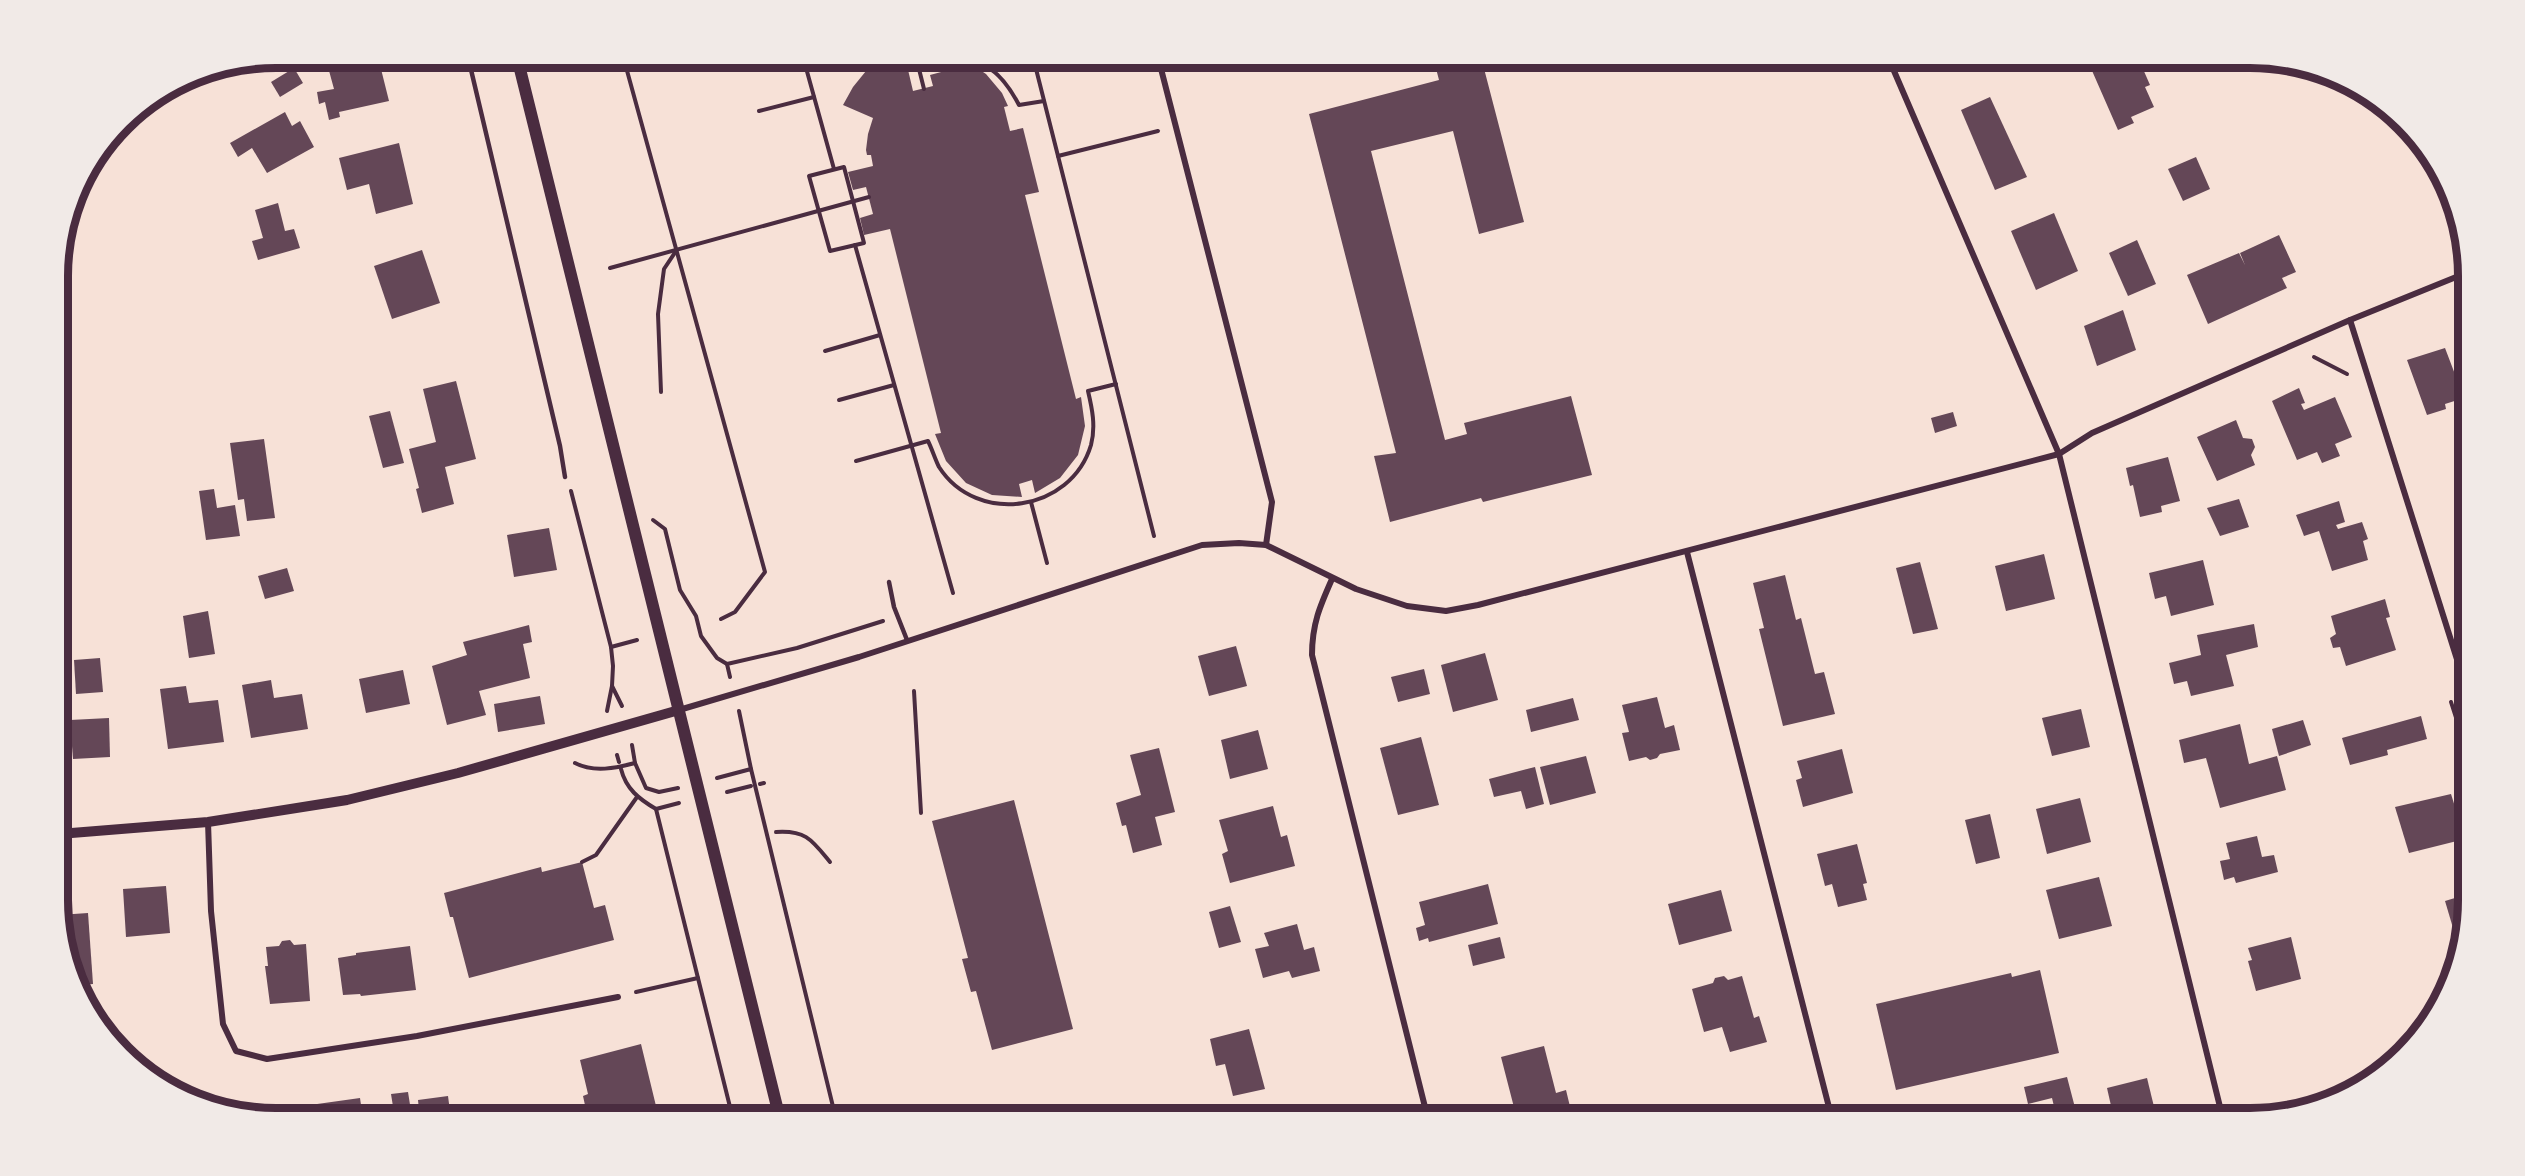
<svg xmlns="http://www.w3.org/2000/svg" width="2525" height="1176" font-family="Bitter,serif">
  <rect width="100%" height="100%" fill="#f7e1d7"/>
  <g fill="#644757">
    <path d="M372,57H378L389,101L339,112L340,117L329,120L325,102L319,104L317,92L334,89L328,67Z"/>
    <path d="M905,57L913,91L933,86L930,75L971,64L986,74L1002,93L1008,106L1004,107L1010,131L1023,128L1039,192L1025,195L1076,399L1081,397L1085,426L1078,455L1060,478L1035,493L1032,480L1019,484L1022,497L992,495L966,483L946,461L935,434L941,433L890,229L864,235L860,218L873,214L866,187L853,190L848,172L873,166L871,155H867L866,150L868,134L873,118L843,105L853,87L866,71L884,58Z"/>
    <path d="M1433,57H1481L1524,222L1479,234L1453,131L1371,151L1445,440L1467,434L1464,423L1571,396L1592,475L1483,502L1481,498L1390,522L1374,456L1396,453L1309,114L1439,80Z"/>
    <path d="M2086,57H2115L2117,61L2132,57L2139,71L2143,69L2150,85L2145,87L2154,107L2131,117L2134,123L2118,130Z"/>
    <path d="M294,68L303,83L280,97L271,82Z"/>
    <path d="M1990,97L2027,177L1995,190L1961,110Z"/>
    <path d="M285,112L292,126L300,121L314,147L267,173L252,148L238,157L230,143Z"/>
    <path d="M399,143L413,204L376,214L369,184L347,190L339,158Z"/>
    <path d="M2196,157L2210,189L2183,201L2168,169Z"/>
    <path d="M278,203L285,231L294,229L300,248L258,260L252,241L263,238L255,210Z"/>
    <path d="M2054,213L2078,271L2036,290L2011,231Z"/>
    <path d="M2279,235L2296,272L2282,278L2287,288L2208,324L2187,275L2239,253L2245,265L2240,253Z"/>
    <path d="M2137,240L2156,284L2128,296L2109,253Z"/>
    <path d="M422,250L440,303L392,319L374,266Z"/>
    <path d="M2123,310L2136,350L2097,366L2084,326Z"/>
    <path d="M2445,348L2464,398L2445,404L2446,409L2427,415L2407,360Z"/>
    <path d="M456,381L476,459L445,467L454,504L422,513L416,489L419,488L409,449L436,442L423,389Z"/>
    <path d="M2299,388L2305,403L2301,404L2304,410L2335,397L2352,437L2335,444L2340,456L2322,463L2317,452L2297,460L2272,401Z"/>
    <path d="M390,411L404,463L383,468L369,416Z"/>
    <path d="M1953,412L1957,426L1935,433L1931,418Z"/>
    <path d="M2236,420L2243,438L2252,439L2255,447L2251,455L2255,465L2217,481L2197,437Z"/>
    <path d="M264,439L275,518L247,521L244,499L238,500L230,443Z"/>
    <path d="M2168,457L2180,501L2161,506L2162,512L2140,517L2133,485L2130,486L2126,468Z"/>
    <path d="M214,489L217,508L235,505L240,536L206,540L199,491Z"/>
    <path d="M2239,499L2249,527L2220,536L2207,508Z"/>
    <path d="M2339,501L2345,522L2336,525L2338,529L2362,522L2368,539L2363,541L2368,560L2332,571L2319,531L2304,536L2296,515Z"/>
    <path d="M549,528L557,570L514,577L507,535Z"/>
    <path d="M2044,554L2055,599L2006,611L1995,566Z"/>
    <path d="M2203,560L2214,605L2171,616L2166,596L2155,599L2149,573Z"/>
    <path d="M1920,562L1938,629L1913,634L1896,568Z"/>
    <path d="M287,568L294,591L265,599L258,576Z"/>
    <path d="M1785,575L1796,620L1801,618L1815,674L1824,672L1835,714L1783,726L1759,629L1764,628L1753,583Z"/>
    <path d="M2385,599L2390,617L2386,618L2396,650L2346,666L2340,647L2333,648L2330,638L2336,634L2331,616Z"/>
    <path d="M208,611L215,654L189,658L183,616Z"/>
    <path d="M2254,624L2258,647L2226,655L2234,686L2191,696L2187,681L2174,684L2169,663L2201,655L2197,635Z"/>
    <path d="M529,625L532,642L523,644L530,678L479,691L486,715L447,725L432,666L467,655L463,642Z"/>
    <path d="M1236,646L1247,686L1209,696L1198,656Z"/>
    <path d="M1485,653L1498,700L1453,712L1441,665Z"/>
    <path d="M100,658L103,692L76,694L74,660Z"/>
    <path d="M1424,669L1430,694L1398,702L1391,677Z"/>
    <path d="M403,670L410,704L366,713L359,679Z"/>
    <path d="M271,680L274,698L302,694L308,729L251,738L242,685Z"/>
    <path d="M186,686L189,703L218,700L224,742L168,749L160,689Z"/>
    <path d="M540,696L545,724L498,732L494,704Z"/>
    <path d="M1657,697L1665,728L1674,725L1680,750L1660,754L1657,758L1650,760L1646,757L1629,761L1622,733L1629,732L1622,705Z"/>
    <path d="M1573,698L1579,720L1531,732L1526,710Z"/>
    <path d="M2081,709L2090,747L2052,756L2042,718Z"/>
    <path d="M2421,716L2427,739L2387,750L2388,755L2350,765L2342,738Z"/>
    <path d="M109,718L110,757L73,759L70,720Z"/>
    <path d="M2303,720L2311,745L2279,756L2272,729Z"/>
    <path d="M2240,724L2249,764L2277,756L2286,790L2220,808L2206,758L2184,763L2179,740Z"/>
    <path d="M1258,730L1268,769L1230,779L1221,740Z"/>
    <path d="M1421,737L1439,805L1398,815L1380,748Z"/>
    <path d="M1159,748L1175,812L1155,817L1162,845L1133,853L1126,825L1122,826L1116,803L1141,795L1130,755Z"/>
    <path d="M1842,749L1853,793L1803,807L1796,780L1802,778L1797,761Z"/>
    <path d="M1586,756L1596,793L1550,805L1540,767Z"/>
    <path d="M1535,767L1544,804L1526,809L1521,791L1494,797L1489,779Z"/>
    <path d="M2451,794L2465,839L2409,853L2395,807Z"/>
    <path d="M2080,798L2091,842L2047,854L2036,809Z"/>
    <path d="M1014,800L1073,1029L992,1050L976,991L971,992L962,959L968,958L932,821Z"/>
    <path d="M1273,806L1281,837L1287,835L1295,866L1230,883L1222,854L1228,851L1219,820Z"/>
    <path d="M1990,814L2000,858L1976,864L1965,820Z"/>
    <path d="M2257,836L2262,857L2274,855L2278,872L2236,883L2234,877L2224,880L2220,861L2230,859L2226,843Z"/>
    <path d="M1857,844L1867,883L1863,884L1867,900L1838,907L1832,884L1825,886L1817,854Z"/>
    <path d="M582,862L594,908L605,905L614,940L469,978L453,917H450L444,893L541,867L542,872Z"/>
    <path d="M2099,877L2112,926L2059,939L2046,890Z"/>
    <path d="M1488,884L1498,924L1429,942L1428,938L1419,941L1416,928L1425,925L1419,902Z"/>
    <path d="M166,886L170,933L126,937L123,889Z"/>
    <path d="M1721,890L1732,931L1679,945L1668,904Z"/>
    <path d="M2468,894L2461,937L2456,938L2445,901Z"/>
    <path d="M1230,906L1241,942L1219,948L1209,912Z"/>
    <path d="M88,913L93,984L82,985L59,929V915Z"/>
    <path d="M1297,924L1304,950L1314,947L1320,971L1292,978L1289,971L1263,978L1255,949L1269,946L1264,933Z"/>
    <path d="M1500,937L1505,958L1473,966L1468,945Z"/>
    <path d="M2291,937L2301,979L2256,991L2248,961L2252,960L2248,948Z"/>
    <path d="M290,940L294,945L306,944L310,1001L270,1004L265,966H268L266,947L279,946L282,941Z"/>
    <path d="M410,946L416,990L361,996L360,994L343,995L338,958L356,955V953Z"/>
    <path d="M2040,970L2059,1053L1896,1090L1876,1004L2011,973L2012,977Z"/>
    <path d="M1724,976L1728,980L1742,976L1754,1018L1759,1016L1767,1042L1730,1052L1722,1027L1704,1032L1692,989L1713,983L1715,978Z"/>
    <path d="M1249,1029L1265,1089L1233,1096L1225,1064L1216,1066L1210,1039Z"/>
    <path d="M641,1044L656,1106H660L663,1119H588L583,1096L588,1094L580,1060Z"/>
    <path d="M1544,1046L1556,1093L1566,1090L1573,1119H1517L1501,1057Z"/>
    <path d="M2067,1077L2078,1119H2057L2052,1098L2028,1104L2024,1087Z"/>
    <path d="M2147,1078L2157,1119H2114L2107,1088Z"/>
    <path d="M408,1092L411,1111L419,1110L418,1100L448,1096L451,1119H395L391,1094Z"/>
    <path d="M360,1098L363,1119L272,1118L311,1112L310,1105Z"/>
  </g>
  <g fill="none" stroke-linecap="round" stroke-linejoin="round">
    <g stroke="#4a2c40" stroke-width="4">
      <path d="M803,57L834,169"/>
      <path d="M916,57L924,89"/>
      <path d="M947,57C986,60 1001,71 1019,105L1044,101"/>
      <path d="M1033,57L1154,536"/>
      <path d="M626,67L765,572L735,612L721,619"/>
      <path d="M908,69L946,57"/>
      <path d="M759,111L814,97"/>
      <path d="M1058,156L1158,131"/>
      <path d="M844,167L864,243L830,251L809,176Z"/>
      <path d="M855,245L953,593"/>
      <path d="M610,268L869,197"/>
      <path d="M825,351L880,335"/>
      <path d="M2314,357L2347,374"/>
      <path d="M661,392L658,314L664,269L676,251"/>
      <path d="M839,400L894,385"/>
      <path d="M856,461L928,441C932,449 935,459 939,467C977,526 1071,512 1091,445C1096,426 1092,408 1088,391L1116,384"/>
      <path d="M571,491L611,647L637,640"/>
      <path d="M1031,502L1047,563"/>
      <path d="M653,520L665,529L680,590L696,616L701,636L717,658L727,664"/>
      <path d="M730,677L727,664L797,648L883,621"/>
      <path d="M612,686L622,706"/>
      <path d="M914,691L921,813"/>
      <path d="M2451,702L2468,755"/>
      <path d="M607,711L612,686L613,666L611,647"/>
      <path d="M739,711L751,769"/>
      <path d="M632,745L635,763L646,788L659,792L678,788"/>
      <path d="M617,755L619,762"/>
      <path d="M575,763C594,773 616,768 635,763"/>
      <path d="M621,769C626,789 639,799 656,809L679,803"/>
      <path d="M717,778L751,769L836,1119"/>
      <path d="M760,784L764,783"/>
      <path d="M727,792L751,786"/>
      <path d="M656,809L733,1119"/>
      <path d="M776,832C806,830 812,840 830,862"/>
      <path d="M582,862L596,855L637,797"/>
      <path d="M636,992L698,978"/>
    </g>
    <g stroke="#4a2c40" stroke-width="4.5">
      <path d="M468,57L560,446L565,477"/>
      <path d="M889,582L894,607L907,640"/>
    </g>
    <g stroke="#4a2c40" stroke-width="6">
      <path d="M1158,57L1272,502L1266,545"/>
      <path d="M1888,57L2059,454L2223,1119"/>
      <path d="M2350,320L2467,691"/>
      <path d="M1687,552L1832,1119"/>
      <path d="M1332,579C1320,606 1312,624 1312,655L1428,1119"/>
      <path d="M679,710L859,657L1202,545L1239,543L1266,545L1356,589L1407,606L1446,611L1478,605L2059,454L2092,433L2350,320L2466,273"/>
      <path d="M208,822L211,911L223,1024L236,1051L267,1059L417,1036L618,997"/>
    </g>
    <path stroke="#4a2c40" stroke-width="10" d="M59,834L208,822L347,800L458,773L679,710"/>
    <path stroke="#4a2c40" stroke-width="12" d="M517,57L780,1119"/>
  </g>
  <path d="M0 0H2525V1176H0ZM276 68H2250A208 208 0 0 1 2458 276V900A208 208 0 0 1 2250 1108H276A208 208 0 0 1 68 900V276A208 208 0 0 1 276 68Z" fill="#f1eae7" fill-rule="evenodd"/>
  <path fill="none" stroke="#4a2c40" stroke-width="8" d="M276 68H2250A208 208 0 0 1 2458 276V900A208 208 0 0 1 2250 1108H276A208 208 0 0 1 68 900V276A208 208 0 0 1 276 68Z"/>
</svg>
